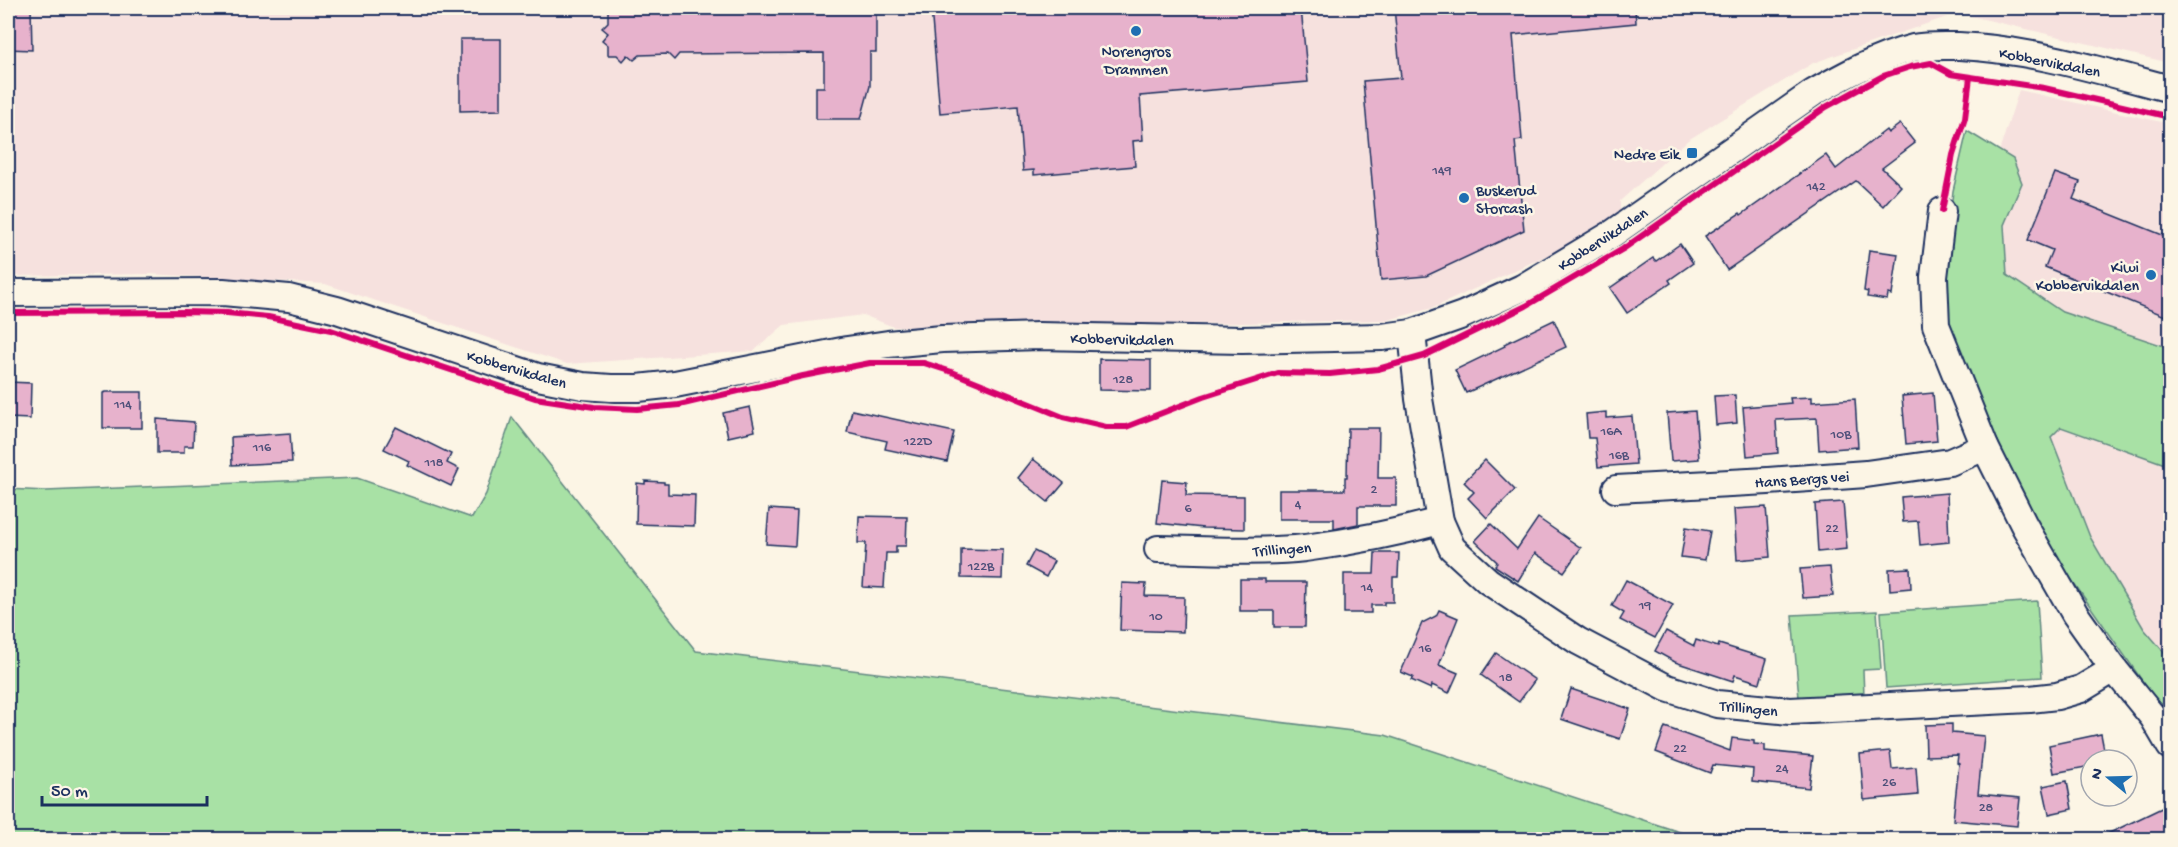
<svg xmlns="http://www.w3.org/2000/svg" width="2178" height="847" font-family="'Gochi Hand',sans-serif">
  <rect width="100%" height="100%" fill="#fcf5e5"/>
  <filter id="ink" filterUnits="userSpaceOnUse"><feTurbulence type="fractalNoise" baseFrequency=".0167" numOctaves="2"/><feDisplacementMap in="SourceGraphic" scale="12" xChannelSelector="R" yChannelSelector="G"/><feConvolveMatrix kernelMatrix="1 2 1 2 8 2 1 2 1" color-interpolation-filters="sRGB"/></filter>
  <g filter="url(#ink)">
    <g fill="#f6e1de">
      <path d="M8,8H2170V63L1958,13L1813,63L1688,140L1620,201V211L1580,240L1433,308L1388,320L1142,325L894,327L863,315L784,325L754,351L567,364L325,284L150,274L8,276Z"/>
      <path d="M2019,90L2170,124V348L2062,312L2007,275L2004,225L2022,183L1999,152Z"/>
      <path d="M2060,427L2162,463L2170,468V659L2144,629L2090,537L2051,437Z"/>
    </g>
    <g fill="#a8e1a5" stroke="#628882" stroke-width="1.5">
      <path d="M1967,131L2013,159L2022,183L2004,225L2007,275L2062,312L2170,348V468L2162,463L2061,427L2051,437L2090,537L2144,629L2170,659V708L2157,702L2055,556L1990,427L1944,324L1943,281L1953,191Z"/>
      <path d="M512,417L696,651L1385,735L1701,839L292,840L275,834L8,839V489L46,491L357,478L472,518L486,494Z"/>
      <path d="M2037,601L2042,677L1886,688L1881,612Z"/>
      <path d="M1877,611L1881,669L1863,670L1864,696L1799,698L1792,615Z"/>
    </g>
    <g fill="#e7b2cc" stroke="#1b2f5e" stroke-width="1.5">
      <path d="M8,8H31L32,50L8,49Z"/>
      <path d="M608,8H876V52H870V86L861,119H816V87H824V53L679,54L674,60L668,54L640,55L634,60L628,55L623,61L617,55H608V45L602,40L608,33L602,28L608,22Z"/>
      <path d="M931,8H1301L1308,82L1140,96L1143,140L1133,141L1135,166L1034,175V170L1023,171L1018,106L940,113Z"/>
      <path d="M1394,8H1635L1636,23L1513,35L1522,140L1515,141L1524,230L1426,276L1381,280L1363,81L1401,78Z"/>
      <path d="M460,39H501V110L460,111Z"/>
      <path d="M1900,124L1915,143L1882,168L1901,186L1883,206L1856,181L1727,270L1705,236L1740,213L1741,215L1826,155L1836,169L1886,130L1888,133Z"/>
      <path d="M2055,173L2080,182L2073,199L2170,238V318L2045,267L2052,250L2028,240Z"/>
      <path d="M1680,244L1693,263L1669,280L1671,283L1627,313L1610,288L1653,258L1656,261Z"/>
      <path d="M1869,250L1898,254L1892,295L1888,294L1887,300L1867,297L1868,292L1864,291Z"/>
      <path d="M1554,320L1566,347L1466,393L1455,370L1505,346L1504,344Z"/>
      <path d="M1099,359L1151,360V391L1099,390Z"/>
      <path d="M8,382L31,383L30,419L8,418Z"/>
      <path d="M106,392H142V428H103V393Z"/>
      <path d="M1933,393L1937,441L1906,444L1902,396Z"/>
      <path d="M1735,395L1737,423L1716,425L1714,396Z"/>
      <path d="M1812,397V402L1855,399L1858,447L1819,450L1817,418L1776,420L1778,453L1747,456L1743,407L1791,403L1790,398Z"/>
      <path d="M750,407L755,431L728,437L723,413Z"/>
      <path d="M852,410L954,432L947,462L885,449L887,441L847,432Z"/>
      <path d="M1695,411L1699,459L1671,461L1667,413Z"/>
      <path d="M1606,412V418L1632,416L1636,464L1598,467L1595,438H1588L1586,414Z"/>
      <path d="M157,419L194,422L193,446H184V453H157Z"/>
      <path d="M396,427L451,454L447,463L459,469L451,486L407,465L409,461L384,449Z"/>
      <path d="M1348,428H1379L1378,478H1396V506H1358V524L1334,529V519H1279V490H1345V477H1347Z"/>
      <path d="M290,433L292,462L232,465L231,437Z"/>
      <path d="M1033,459L1064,483L1048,502L1018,478Z"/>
      <path d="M1485,460L1515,490L1487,518L1468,498L1474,492L1464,482Z"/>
      <path d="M1162,480L1187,482L1186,495L1244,496V529L1203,528L1157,523Z"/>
      <path d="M645,481L664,482V484H668V494L695,495L694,526L636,524L637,483L645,484Z"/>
      <path d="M1947,493L1949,542L1920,545L1918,521L1903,522L1901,497Z"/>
      <path d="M1843,502L1847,549L1818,552L1815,504Z"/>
      <path d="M1766,507L1770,557L1737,560L1734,509Z"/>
      <path d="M769,509L797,511L795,546L766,544Z"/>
      <path d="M859,516L907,517L906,546H896V553H886L884,588L863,587L866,543H858Z"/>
      <path d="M1538,518L1581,548L1564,572L1535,553L1518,581L1495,566L1497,562L1475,541L1491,524L1517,549Z"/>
      <path d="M1686,527L1710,531L1705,560L1681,557Z"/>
      <path d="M961,549L1003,550L1002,579L961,578Z"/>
      <path d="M1034,551L1054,561L1046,577L1026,566Z"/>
      <path d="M1375,553H1399L1398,577H1393V602H1384V605H1371V613H1344V574H1374Z"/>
      <path d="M1830,567L1833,596L1803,598L1800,569Z"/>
      <path d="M1910,568L1911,588L1890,590L1889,569Z"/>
      <path d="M1240,579H1265V582H1306L1305,627H1274V611H1240Z"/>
      <path d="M1626,580L1673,605L1655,638L1620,620L1624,613L1612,606Z"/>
      <path d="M1122,583L1146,584L1145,596L1184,597L1183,632L1120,630Z"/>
      <path d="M1439,610L1458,618L1439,665L1458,673L1449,693L1432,685L1431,689L1411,680L1413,677L1401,672L1422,623L1436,616Z"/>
      <path d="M1666,631L1694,646L1696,640L1718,647L1719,644L1767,659L1760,683L1735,675L1733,681L1675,662L1655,651Z"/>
      <path d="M1496,653L1535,680L1519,702L1481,675Z"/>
      <path d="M1571,689L1630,709L1620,739L1561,719Z"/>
      <path d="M1952,724V733L1984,736L1978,794L2020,798L2017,826L1953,820L1959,764L1957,763L1958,755L1926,756L1925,725Z"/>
      <path d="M1665,727L1730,751L1732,738L1754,741V744L1765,745V751L1813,756L1809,788L1752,782L1753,769L1713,765L1710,773L1656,752Z"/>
      <path d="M2101,734L2106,760H2091V766L2054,773L2049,745Z"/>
      <path d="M1890,751L1892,769L1916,767L1918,795L1864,800L1860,754Z"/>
      <path d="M2067,781L2072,809L2049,814L2043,786Z"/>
      <path d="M2170,804V835L2162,840H2095Z"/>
    </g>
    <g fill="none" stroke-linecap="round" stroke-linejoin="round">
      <g stroke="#1b2f5e" stroke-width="30">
        <g id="minor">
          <path d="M1942,211L1934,277L1936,325L1985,447L2024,525L2075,614L2114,669L2153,717L2170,746"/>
          <path d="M8,293L223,292L289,298L337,310L538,377L583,386L611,388H638L675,384L847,350L888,344L942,339L1038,336L1242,340L1382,337L1412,333L1463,315L1522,288L1612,234L1813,93C1845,75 1877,57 1913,48C1928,45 1944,46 1959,46C2030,49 2102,71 2170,89"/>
          <path d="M1412,333L1419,399L1434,486L1440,521L1452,548L1488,581L1578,641L1667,688L1717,704L1790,711L2030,699L2057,696L2081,689L2114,669"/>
          <path d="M1616,489L1768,481L1866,474L1950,462L1985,447"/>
          <path d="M1158,549C1207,550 1257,553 1305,548C1351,542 1396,533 1440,521"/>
        </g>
      </g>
      <use href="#minor" stroke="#fcf5e5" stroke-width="26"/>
      <g stroke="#fcf5e5" stroke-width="10">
        <g id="cycleway">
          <path d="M1942,211L1953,155L1965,118L1970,77"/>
          <path d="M8,313L184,312L227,313L268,317L331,330L535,398L594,407L637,409L679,405L803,376L870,363H924L952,372L1063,417L1106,427H1126L1203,397L1278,373L1330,374L1378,369L1424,356L1526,306L1623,249L1826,107L1883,76L1910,67L1931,63L1951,74L2044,88L2170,117"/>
        </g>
      </g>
      <use href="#cycleway" stroke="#d6006c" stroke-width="6"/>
    </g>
  </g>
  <g fill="#1f6fb2" stroke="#fcf5e5" stroke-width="2">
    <circle cx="1136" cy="31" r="6"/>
    <rect x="1686" y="147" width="12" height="12" rx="3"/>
    <circle cx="1464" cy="198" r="6"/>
    <circle cx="2151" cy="275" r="6"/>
  </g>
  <g text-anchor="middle" stroke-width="5" stroke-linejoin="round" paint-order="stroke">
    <g font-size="14" fill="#4e507a">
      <text x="1442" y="174">149</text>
      <text x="1816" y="190">142</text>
      <text x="1123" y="383">128</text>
      <text x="123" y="408">114</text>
      <text x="1611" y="435">16A</text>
      <text x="1841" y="438">10B</text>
      <text x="918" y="445">122D</text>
      <text x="262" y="451">116</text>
      <text x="1619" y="459">16B</text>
      <text x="434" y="466">118</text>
      <text x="1374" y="493">2</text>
      <text x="1298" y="508">4</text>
      <text x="1188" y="512">6</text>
      <text x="1832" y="532">22</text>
      <text x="981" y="570">122B</text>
      <text x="1367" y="591">14</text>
      <text x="1645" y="609">19</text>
      <text x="1156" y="620">10</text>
      <text x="1425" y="652">16</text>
      <text x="1506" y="681">18</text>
      <text x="1680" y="752">22</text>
      <text x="1782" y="772">24</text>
      <text x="1889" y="786">26</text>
      <text x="1986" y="811">28</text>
    </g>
    <g font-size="16" fill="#1b2f5e" stroke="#fcf5e5" text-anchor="end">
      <text x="1136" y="56" text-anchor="middle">Norengros<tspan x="1136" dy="18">Drammen</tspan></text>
      <text x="1680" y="159">Nedre Eik</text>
      <text x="1476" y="195" text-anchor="start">Buskerud<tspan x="1476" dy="18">Storcash</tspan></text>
      <text x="2139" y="272">Kiwi<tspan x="2139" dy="18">Kobbervikdalen</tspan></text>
    </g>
    <g font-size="16" fill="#1b2f5e" stroke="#fcf5e5">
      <text transform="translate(2050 61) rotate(11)" y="6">Kobbervikdalen</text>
      <text transform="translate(1602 238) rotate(-33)" y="6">Kobbervikdalen</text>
      <text transform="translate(1122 338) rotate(1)" y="6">Kobbervikdalen</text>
      <text transform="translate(517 368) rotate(16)" y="6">Kobbervikdalen</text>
      <text transform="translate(1802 478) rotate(-4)" y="6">Hans Bergs vei</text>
      <text transform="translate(1282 548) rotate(-4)" y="6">Trillingen</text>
      <text transform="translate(1749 707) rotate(6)" y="6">Trillingen</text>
    </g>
  </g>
  <rect width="2178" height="847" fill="none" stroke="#fcf5e5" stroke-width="30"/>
  <rect x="15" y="15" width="2148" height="817" fill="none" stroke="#1b2f5e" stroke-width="2" filter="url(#ink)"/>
  <g transform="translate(2109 778) rotate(289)"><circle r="28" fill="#fcf5e5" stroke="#a2a6af" stroke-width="1.5"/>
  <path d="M0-4.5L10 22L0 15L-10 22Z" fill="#1f6fb2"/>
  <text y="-9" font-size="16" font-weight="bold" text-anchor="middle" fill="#1b2f5e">N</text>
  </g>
  <path d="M42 796v9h165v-9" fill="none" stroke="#1b2f5e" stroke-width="3"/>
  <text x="51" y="796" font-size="18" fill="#1b2f5e" stroke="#fcf5e5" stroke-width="4.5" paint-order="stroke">50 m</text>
</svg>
